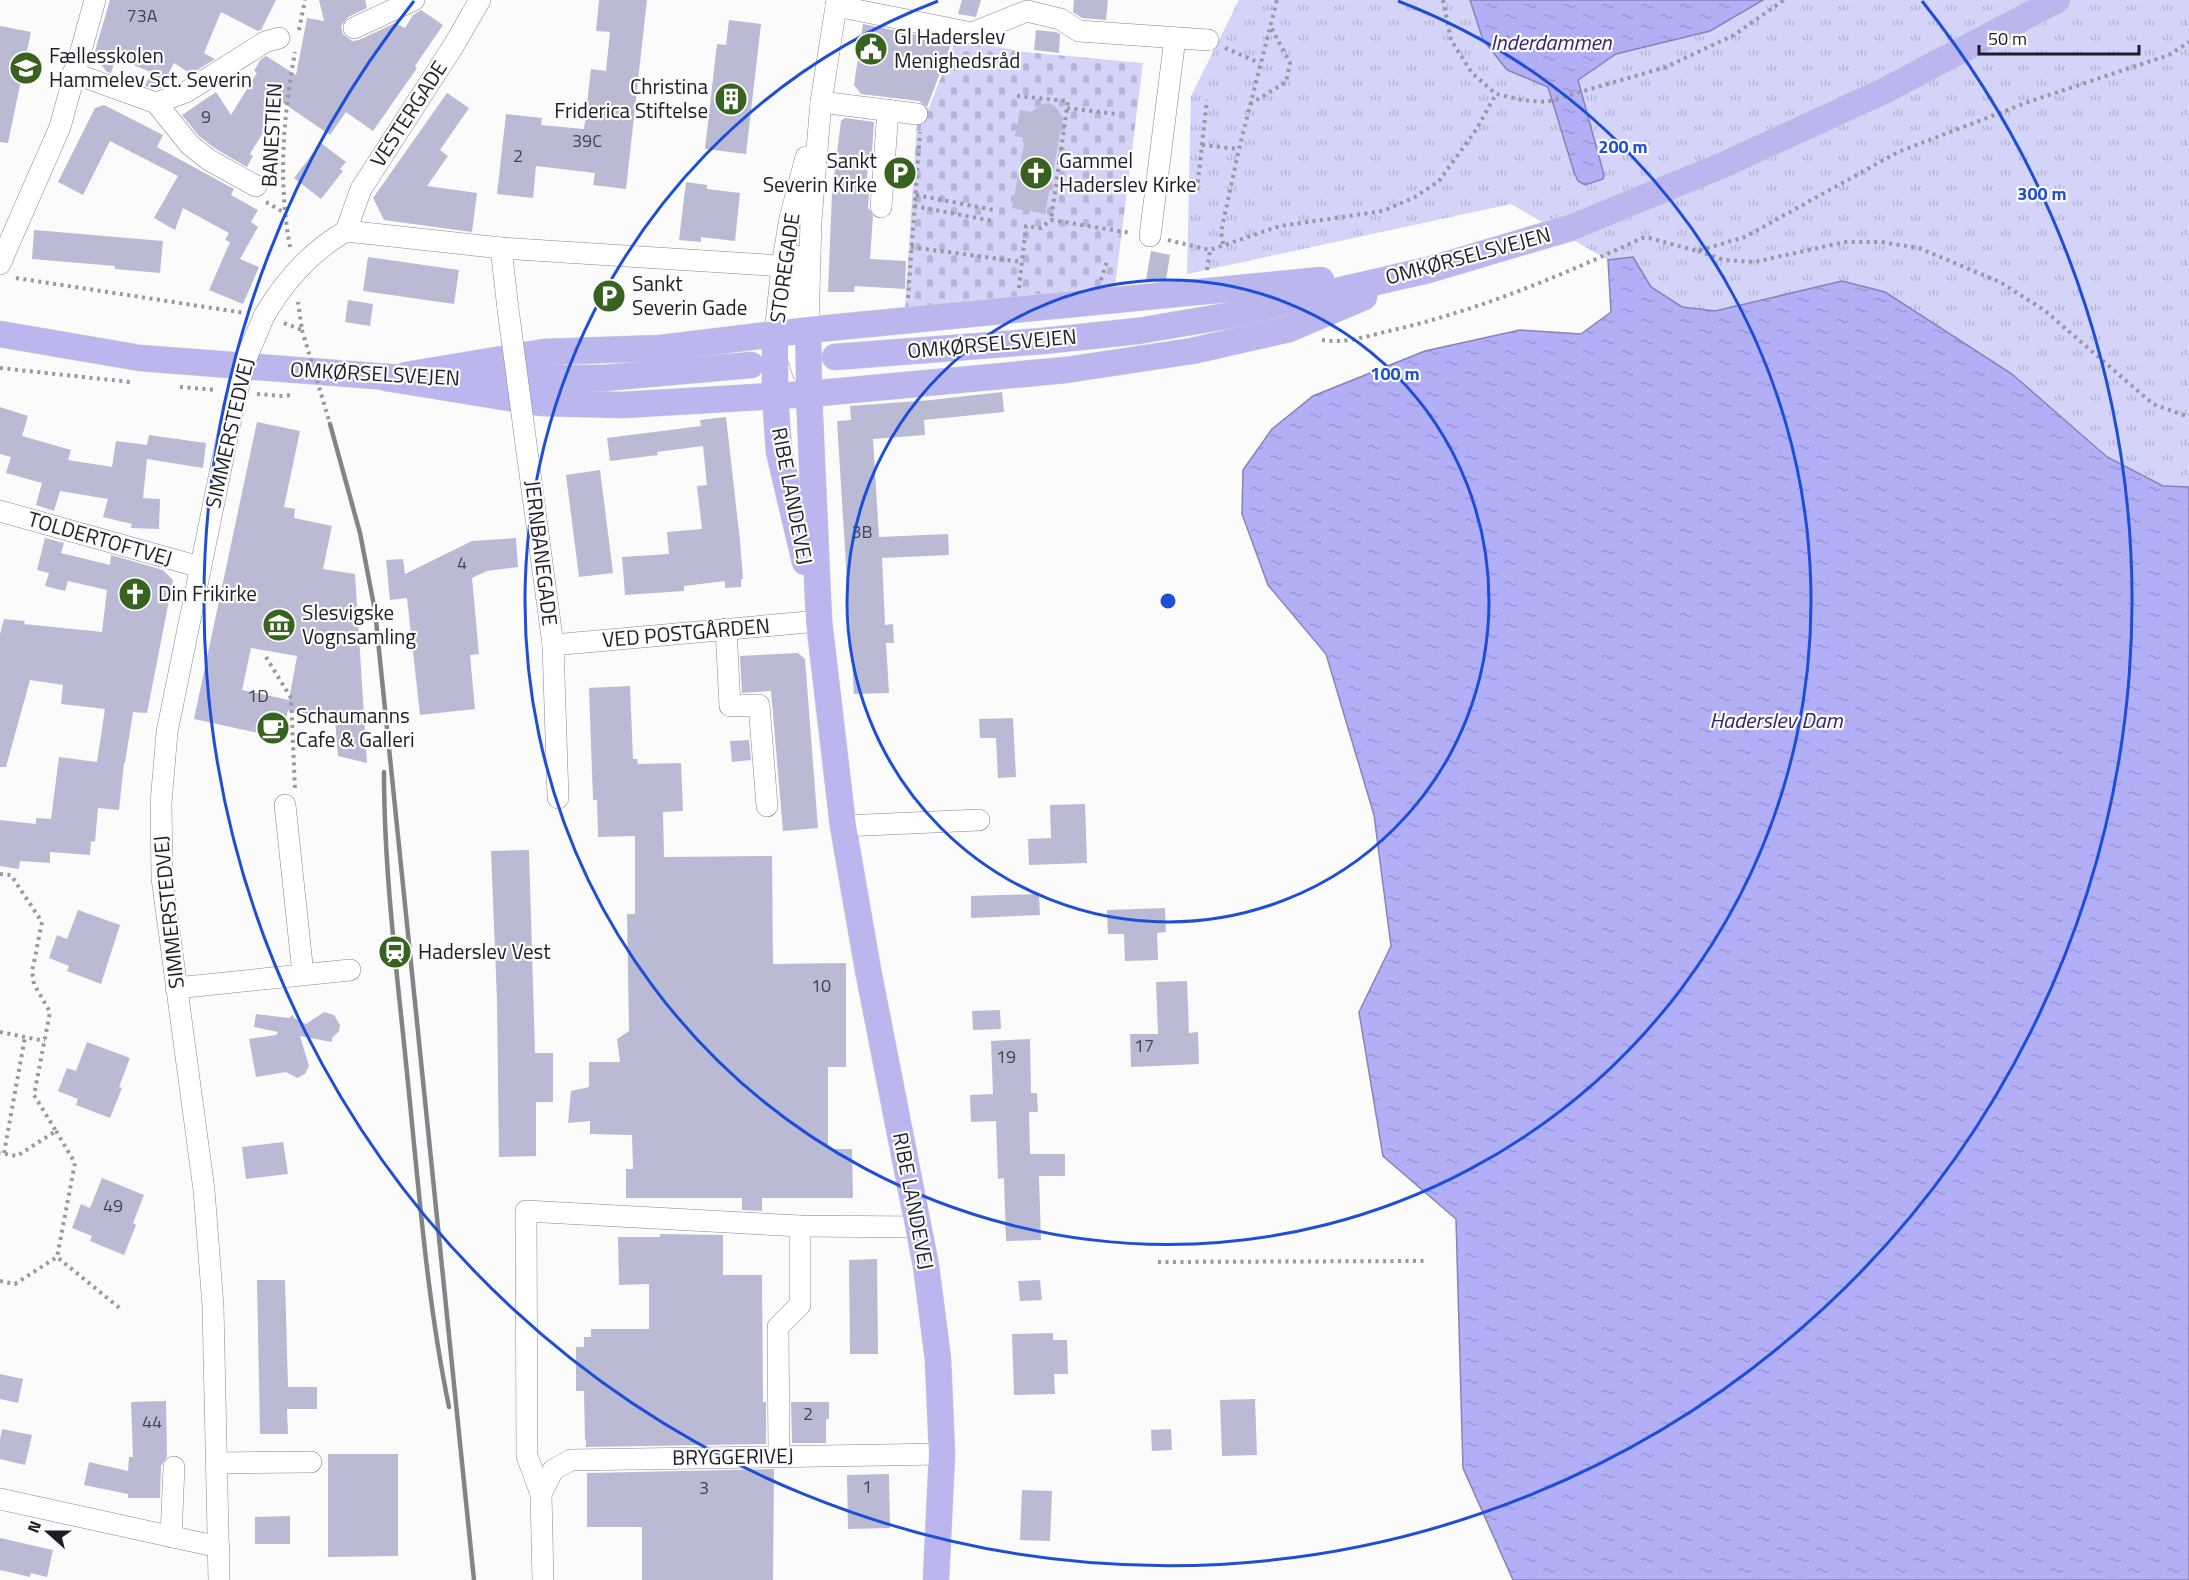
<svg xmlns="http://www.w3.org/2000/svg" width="2189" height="1580" font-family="'Titillium Web',sans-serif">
  <defs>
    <pattern id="cemetery-stones" width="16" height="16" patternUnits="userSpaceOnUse" patternTransform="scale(1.5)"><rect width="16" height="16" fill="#d4d3f8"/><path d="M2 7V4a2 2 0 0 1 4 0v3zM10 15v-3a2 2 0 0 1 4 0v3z" fill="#b6b5d5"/></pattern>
    <pattern id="park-tufts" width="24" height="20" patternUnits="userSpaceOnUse" patternTransform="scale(1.5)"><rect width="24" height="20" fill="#d4d3f8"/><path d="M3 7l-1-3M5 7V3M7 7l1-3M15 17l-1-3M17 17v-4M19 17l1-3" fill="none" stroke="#b6b5d5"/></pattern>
    <pattern id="water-ripples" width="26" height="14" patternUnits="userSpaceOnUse" patternTransform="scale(1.5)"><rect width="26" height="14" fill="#b3aff7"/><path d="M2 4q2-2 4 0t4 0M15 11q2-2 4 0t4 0" fill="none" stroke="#9a96d4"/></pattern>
  </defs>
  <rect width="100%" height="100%" fill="#fbfbfb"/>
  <path fill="url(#cemetery-stones)" d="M956,39L1024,52L1143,63L1115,286L905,309L918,105L929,108Z"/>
  <path fill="url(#park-tufts)" d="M1239,0H2189V487L2163,486L2107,457L2011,374L1885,292L1842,281L1715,311L1682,307L1651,287L1633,257L1608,260L1511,204L1187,274L1191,96Z"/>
  <g fill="url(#water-ripples)" stroke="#8683b9" stroke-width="1.5">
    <path d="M1470,0H1763L1710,31L1616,54L1578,80L1604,175L1603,179L1585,185L1578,181L1574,172L1548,87L1507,70L1483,40Z"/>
    <path d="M1633,257L1651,287L1682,307L1715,311L1842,281L1885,292L2012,374L2107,457L2163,486L2189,487V1580H1513L1463,1468L1456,1219L1383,1156L1359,1012L1391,946L1374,815L1326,654L1268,585L1242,514L1243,470L1272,429L1313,396L1425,351L1520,330L1581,334L1611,312L1608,260Z"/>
  </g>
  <g fill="#babad5" fill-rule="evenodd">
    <path d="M110,0H276L261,30L258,31L221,12L204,53L215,59L191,74L174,63L161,88L156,89L145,86L151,72L116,58L111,73L107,72L98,61L95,51Z"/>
    <path d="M319,0H365L367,8L348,17L341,26L343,34L352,41L359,40L395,23L405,28L413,15L421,10L443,25L415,66L417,68L373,131L346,112L330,135L273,96L267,126L250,154L253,156L247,167L216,149L199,136L182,115L216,92L231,115L257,73L254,71L260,60L266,56L296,75L307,18L324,21Z"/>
    <path d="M599,0H647L626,189L593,185L595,173L536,166L533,198L497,194L506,114L542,118L541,125L584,129L591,69L606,71L610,32L596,31Z"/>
    <path d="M962,0H981L976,17L958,14Z"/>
    <path d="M1074,0H1108L1106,20L1082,18L1073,12Z"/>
    <path d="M729,20L761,24L746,154L705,149L717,44L726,45Z"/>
    <path d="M863,24L952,42L927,107L919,101L861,94L854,85Z"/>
    <path d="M0,26L31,32L8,143L0,142Z"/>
    <path d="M1036,30L1056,32L1060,34L1059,53L1034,50Z"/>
    <path d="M447,93L469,108L440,150L448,156L427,186L477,193L472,232L384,220L373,198Z"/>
    <path d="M1049,103L1055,106L1063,118L1045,214L1012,208L1025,138L1015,136L1020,110L1031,112L1043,104Z"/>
    <path d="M104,105L163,135L157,147L234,189L231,195L258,210L251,222L258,227L240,259L259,267L243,304L209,290L230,242L225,240L229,233L183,208L175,230L154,218L178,176L110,141L83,195L58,182L95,108Z"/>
    <path d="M845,118L874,122L872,152H870L865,193H869L868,207L873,216L870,259L906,261L905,289L855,286L854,292H828L832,193L841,121Z"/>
    <path d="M321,143L346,162L340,169L343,171L321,199L294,178Z"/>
    <path d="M686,182L707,185V189L740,193L735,241L701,237V242L679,240Z"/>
    <path d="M34,230L163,241L160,273L115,269V266L32,259Z"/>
    <path d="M1151,251L1170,255L1166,280H1146Z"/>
    <path d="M368,257L459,270L454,304L363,291Z"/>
    <path d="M348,300L373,304L370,326L345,322Z"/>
    <path d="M1002,392L1004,412L924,420L925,435L873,439L879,537L948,534L949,555L882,558L885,625L893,624L894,643H886L889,693L854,694L837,421L851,420L850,406L931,400Z"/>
    <path d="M0,407L28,416L22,436L71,450L68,460L112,467L116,441L147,445L149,435L206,443L203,468L147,459L143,498L160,499L159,529L131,528L132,524L103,517L108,499L60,491L54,511L36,505L42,483L6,473L11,457L0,454Z"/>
    <path d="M726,417L740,541L743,579H741V587L725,588V581L684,586V591L625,595L622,557L669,554L667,532L702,529L697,486L707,485L703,446L657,452L658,455L610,461L607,438L701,426L700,420Z"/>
    <path d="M257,422L300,431L284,507L295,509L294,518L332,526L323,569L355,574L367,763L338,756L335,720L288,710L282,738L194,719ZM251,648L297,656L289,700L242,690Z"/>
    <path d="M600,470L613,573L579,577L566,475Z"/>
    <path d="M45,538L64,543L61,553L110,565L111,555L163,570L173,580L147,713L133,712L125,763H124L119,810L98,808L95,842L91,841L90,855L50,852V863L20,861L19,869L0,866V820L36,824V818L51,819L59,757L97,762L105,709L61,704L63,685L30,680L6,767H0V634L4,619L25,621L24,624L102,632L107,590L68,581L65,591L45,586L49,573L37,570Z"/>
    <path d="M516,538L518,567L487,571L472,578L479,654L470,655L475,709L420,715L407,598L390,600L386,560L403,559L405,574L472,541Z"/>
    <path d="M798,653L805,659L818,828L783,831L771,691L742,693L740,656Z"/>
    <path d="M630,686L633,759H637L638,764L681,763L683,811L663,812L664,857L772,856L773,964L846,963V1067H828V1149H852L853,1198H762V1211L742,1210V1198H626V1169H633L632,1135L590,1134V1121L568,1123L571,1091L589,1087V1062H620L617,1039L629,1031L627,914H635V836L598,837L597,800H593L589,688Z"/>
    <path d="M1013,718L1016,777L998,778L996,738H980L979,719Z"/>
    <path d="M749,740L751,760L732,762L730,741Z"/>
    <path d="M1085,804L1087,863L1029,865L1028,839L1051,838L1050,805Z"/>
    <path d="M529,850L535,1053H553V1102H536V1156L499,1157L497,1000L491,851Z"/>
    <path d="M1039,894L1040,915L971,918V896Z"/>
    <path d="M1165,908L1166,932L1157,933L1158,960L1125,961L1124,934H1108L1107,910Z"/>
    <path d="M78,910L120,925L101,984L67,971L69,966L49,958L57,935L67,939Z"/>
    <path d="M1187,981L1189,1033L1198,1032L1199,1064L1131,1067L1130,1034H1158L1156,982Z"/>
    <path d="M1000,1010L1001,1029L973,1030L972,1011Z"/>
    <path d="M324,1012L334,1015L340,1025L339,1031L332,1038V1042L300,1036L309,1066L305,1074L297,1078L286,1072L256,1077L249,1039L276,1035L278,1032L254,1027L256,1014L289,1018L293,1015L294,1018L306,1024Z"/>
    <path d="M1030,1039L1031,1093H1037L1038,1112H1029L1030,1154H1065V1176H1039L1041,1240L1006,1241L1004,1178L998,1179L996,1121L971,1122L970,1095L993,1094L991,1041Z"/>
    <path d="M87,1042L130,1058L119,1087L122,1088L110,1118L76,1105L78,1099L58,1091L67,1068L76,1071Z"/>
    <path d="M283,1142L288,1174L246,1179L242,1147Z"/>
    <path d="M102,1178L144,1195L133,1223L136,1225L124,1255L90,1241L92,1236L72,1228L81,1204L90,1208Z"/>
    <path d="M660,1234L723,1235V1275H762L763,1402H766V1444L586,1447V1440H585L584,1391H576V1347H584V1337H591V1329H649V1284L619,1285L618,1237H660Z"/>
    <path d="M877,1259L878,1354H850L849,1260Z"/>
    <path d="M257,1280H285L288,1387H317V1409H287L288,1434H260Z"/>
    <path d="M1040,1280L1042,1300L1020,1301L1018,1281Z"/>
    <path d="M1053,1333V1340H1067L1068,1374H1054L1055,1394L1014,1395L1012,1334Z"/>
    <path d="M0,1374L23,1379L18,1403L0,1399Z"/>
    <path d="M1255,1399L1257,1455L1222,1456L1220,1400Z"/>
    <path d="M166,1401L167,1457L161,1466L160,1498H128V1494L84,1485L89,1462L128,1471L129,1457H133L131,1402Z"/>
    <path d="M791,1402H829V1419H826V1443H792Z"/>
    <path d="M2,1429L32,1435L25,1465L0,1459V1440Z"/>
    <path d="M1171,1429L1172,1450L1152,1451L1151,1430Z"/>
    <path d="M328,1454H398V1556L328,1557Z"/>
    <path d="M774,1469L773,1580H642V1527H587V1473Z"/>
    <path d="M889,1474L890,1528L848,1529L847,1475Z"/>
    <path d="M1022,1490L1052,1491L1050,1541L1020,1540Z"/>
    <path d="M290,1516V1544H255V1517Z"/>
    <path d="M0,1538L53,1550L47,1577L31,1573L30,1577L0,1570Z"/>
  </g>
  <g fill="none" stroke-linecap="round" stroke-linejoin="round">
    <g stroke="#86859e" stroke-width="22">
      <g id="minor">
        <path d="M836,6L972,33L1027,11L1060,19L1079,31L1208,40"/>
        <path d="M354,28L414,0"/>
        <path d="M73,73L156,103L190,145L209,160L256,186"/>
        <path d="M821,102L917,114"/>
        <path d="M156,103L186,92L265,42L279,38"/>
        <path d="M881,207L888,110"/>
        <path d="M346,231L361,189L454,45L480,0"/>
        <path d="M1150,236L1175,38"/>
        <path d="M501,248L508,309"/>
        <path d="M797,256L791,332L803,373"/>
        <path d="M0,264L60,127L95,0"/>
        <path d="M264,316C285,280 310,252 346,231L501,248L782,266"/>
        <path d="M808,330L811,220L821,102L837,0"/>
        <path d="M775,334L782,266L790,218L806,157"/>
        <path d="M528,459L553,645L558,798"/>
        <path d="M0,511L200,567"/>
        <path d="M726,629L730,706L759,705L767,806"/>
        <path d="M553,645L819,621"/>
        <path d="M285,805L303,974"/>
        <path d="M843,826L979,820"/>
        <path d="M176,988L350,970"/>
        <path d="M779,1457L778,1327L800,1305V1226"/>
        <path d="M217,1463L311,1462"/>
        <path d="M541,1494L553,1470L571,1460L942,1454"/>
        <path d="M0,1499L219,1547"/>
        <path d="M171,1537L174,1467"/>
        <path d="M219,1580L213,1306L204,1190L162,878L161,803L167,732L233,409"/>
        <path d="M543,1580L541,1494L527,1456L526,1211L800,1226L919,1227"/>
      </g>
    </g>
    <g stroke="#d6d6d8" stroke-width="27">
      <g id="major">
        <path d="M808,330L809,394L819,621L843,826L868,970L926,1266L938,1359L942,1454L936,1580"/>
        <path d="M0,334L140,358L402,378"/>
        <path d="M775,334V396L779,452L805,562"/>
        <path d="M835,357L1043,341L1138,331L1232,315L1428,270L1570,228L1723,165L1884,91L2057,0"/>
        <path d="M406,375L544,352L661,348L808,330L1321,280"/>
        <path d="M386,378L541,403L622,405L809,394L1066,370L1192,351L1289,329L1364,297"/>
        <path d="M462,378H604L751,365"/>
      </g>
    </g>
    <g stroke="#98989d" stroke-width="4" stroke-dasharray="3 4.5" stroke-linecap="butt">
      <path d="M1443,0L1451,40L1472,73L1496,94L1522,100L1546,102L1666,67L1734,35L1784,0"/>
      <path d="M299,30L305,0"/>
      <path d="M1225,48L1260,63"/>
      <path d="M1017,96L1068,101L1051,220"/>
      <path d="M1250,104L1286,82L1290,63L1271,27"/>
      <path d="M1067,108L1116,114"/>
      <path d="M1202,145L1239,149"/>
      <path d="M1197,190L1207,100"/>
      <path d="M916,195L994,210"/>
      <path d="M266,202L283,212"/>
      <path d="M914,206L993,221"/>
      <path d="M1168,240L1210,250L1280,226L1383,211L1415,197L1439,181L1476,130L1496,94"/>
      <path d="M1223,244L1221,232L1239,149L1277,0"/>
      <path d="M290,247C278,182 283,118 295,52"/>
      <path d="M911,247L1022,262"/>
      <path d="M1698,251L1724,260L1754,262L1845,242H1881L1919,248L2000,282L2044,310L2153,404L2189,417"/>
      <path d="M1207,270L1210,250"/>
      <path d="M16,278L245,313"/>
      <path d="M1101,280L1107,261"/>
      <path d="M1019,288L1026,226L1041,228L1051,220L1131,233"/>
      <path d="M908,298L920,132"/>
      <path d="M284,323L302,330L298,302"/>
      <path d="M1322,340C1343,344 1368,336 1389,331C1477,311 1561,276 1642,238H1649L1697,251L1745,237L1898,152L2031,101L2169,55L2189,42"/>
      <path d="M0,368L130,382"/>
      <path d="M180,387L217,390"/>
      <path d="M257,394L282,396L292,395"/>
      <path d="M266,657L291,698L295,789"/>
      <path d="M0,874L11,875L42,922L32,972L34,984L50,1012L34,1095L56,1131L17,1156L0,1153"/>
      <path d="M0,1032L45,1041"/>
      <path d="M56,1131L75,1163L57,1257"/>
      <path d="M4,1153L25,1037"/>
      <path d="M1158,1262L1427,1261"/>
      <path d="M0,1281L15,1284L57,1257L122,1310"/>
    </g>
    <use href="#minor" stroke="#fff" stroke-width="21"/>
    <use href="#major" stroke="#bbb6ee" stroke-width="26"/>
    <g stroke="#838388" stroke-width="4.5">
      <path d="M330,424L360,533L375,611L474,1580"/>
      <path d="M384,772C384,876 398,980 408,1083C419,1191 427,1300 449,1407"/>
    </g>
    <g stroke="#86859e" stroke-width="22" stroke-linecap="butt">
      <g id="minor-bridge">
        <path d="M508,309L528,459"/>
        <path d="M233,409L245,361L264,316"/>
      </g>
    </g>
    <path stroke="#98989d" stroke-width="4" stroke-dasharray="3 4.5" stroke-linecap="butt" d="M302,330L330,424"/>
    <use href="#minor-bridge" stroke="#fff" stroke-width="21"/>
  </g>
  <g fill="none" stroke="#1d4ed8" stroke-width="3">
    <circle cx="1168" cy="601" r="321"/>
    <path d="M1398 1A643 643 0 1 1 938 1"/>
    <path d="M1922 1A964 964 0 1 1 414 1"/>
  </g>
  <defs>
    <g id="civic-disc" transform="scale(1.725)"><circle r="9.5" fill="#38621f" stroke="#fbfbfb"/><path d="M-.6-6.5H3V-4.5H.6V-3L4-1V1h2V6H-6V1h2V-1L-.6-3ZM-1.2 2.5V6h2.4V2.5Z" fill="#fff"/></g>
    <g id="school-disc" transform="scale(1.725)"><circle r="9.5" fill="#38621f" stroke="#fbfbfb"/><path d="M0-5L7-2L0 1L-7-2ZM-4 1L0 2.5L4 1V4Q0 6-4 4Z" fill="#fff"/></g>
    <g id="building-disc" transform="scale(1.725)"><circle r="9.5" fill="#38621f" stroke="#fbfbfb"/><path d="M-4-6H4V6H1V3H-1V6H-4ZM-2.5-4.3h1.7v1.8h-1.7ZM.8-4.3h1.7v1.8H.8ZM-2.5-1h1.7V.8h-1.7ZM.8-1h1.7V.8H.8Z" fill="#fff"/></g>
    <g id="parking-disc" transform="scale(1.725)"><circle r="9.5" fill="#38621f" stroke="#fbfbfb"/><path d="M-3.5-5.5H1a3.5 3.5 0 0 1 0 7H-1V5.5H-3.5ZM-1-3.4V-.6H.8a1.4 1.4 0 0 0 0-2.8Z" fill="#fff"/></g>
    <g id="church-disc" transform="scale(1.725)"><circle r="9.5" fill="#38621f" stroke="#fbfbfb"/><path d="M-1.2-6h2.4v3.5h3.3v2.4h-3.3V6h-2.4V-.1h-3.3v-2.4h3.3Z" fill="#fff"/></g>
    <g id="museum-disc" transform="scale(1.725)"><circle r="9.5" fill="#38621f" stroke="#fbfbfb"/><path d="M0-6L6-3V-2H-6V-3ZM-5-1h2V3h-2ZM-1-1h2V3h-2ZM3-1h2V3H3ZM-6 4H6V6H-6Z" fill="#fff"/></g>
    <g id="cafe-disc" transform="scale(1.725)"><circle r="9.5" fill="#38621f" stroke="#fbfbfb"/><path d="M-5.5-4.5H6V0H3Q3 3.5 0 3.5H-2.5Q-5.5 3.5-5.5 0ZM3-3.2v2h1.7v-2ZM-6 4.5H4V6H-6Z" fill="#fff"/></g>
    <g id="station-disc" transform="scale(1.725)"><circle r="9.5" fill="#38621f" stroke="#fbfbfb"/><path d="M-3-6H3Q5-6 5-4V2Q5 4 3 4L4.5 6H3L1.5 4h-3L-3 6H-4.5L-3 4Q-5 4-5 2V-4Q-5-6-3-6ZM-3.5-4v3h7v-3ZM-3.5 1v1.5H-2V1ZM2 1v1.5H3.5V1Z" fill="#fff"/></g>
  </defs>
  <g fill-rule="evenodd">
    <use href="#civic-disc" x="871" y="49"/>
    <use href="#school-disc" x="26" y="68"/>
    <use href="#building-disc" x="731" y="99"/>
    <use href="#parking-disc" x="900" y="173"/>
    <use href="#church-disc" x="1036" y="173"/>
    <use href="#parking-disc" x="609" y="296"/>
    <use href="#church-disc" x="135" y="594"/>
    <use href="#museum-disc" x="279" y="625"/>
    <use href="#cafe-disc" x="273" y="728"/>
    <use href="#station-disc" x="395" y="952"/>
  </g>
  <g text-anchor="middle" stroke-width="4.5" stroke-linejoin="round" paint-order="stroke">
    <g font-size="18" fill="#444452">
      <text x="142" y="22">73A</text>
      <text x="206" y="123">9</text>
      <text x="587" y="147">39C</text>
      <text x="518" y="162">2</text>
      <text x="862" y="538">3B</text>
      <text x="462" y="569">4</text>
      <text x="258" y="702">1D</text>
      <text x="821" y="992">10</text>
      <text x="1144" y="1052">17</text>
      <text x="1006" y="1063">19</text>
      <text x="113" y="1212">49</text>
      <text x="808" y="1420">2</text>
      <text x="152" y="1428">44</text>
      <text x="867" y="1493">1</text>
      <text x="704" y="1494">3</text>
    </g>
    <g font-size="21" fill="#1d1d27" stroke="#fbfbfb" text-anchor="start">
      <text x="894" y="44">Gl Haderslev<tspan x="894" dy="24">Menighedsråd</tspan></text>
      <text x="49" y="63">Fællesskolen<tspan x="49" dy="24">Hammelev Sct. Severin</tspan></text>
      <text x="708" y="94" text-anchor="end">Christina<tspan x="708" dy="24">Friderica Stiftelse</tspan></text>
      <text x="877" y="168" text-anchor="end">Sankt<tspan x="877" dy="24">Severin Kirke</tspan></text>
      <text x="1059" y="168">Gammel<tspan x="1059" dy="24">Haderslev Kirke</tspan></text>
      <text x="632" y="291">Sankt<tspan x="632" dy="24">Severin Gade</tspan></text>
      <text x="158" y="601">Din Frikirke</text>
      <text x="302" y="620">Slesvigske<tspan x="302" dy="24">Vognsamling</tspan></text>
      <text x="296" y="723">Schaumanns<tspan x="296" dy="24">Cafe &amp; Galleri</tspan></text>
      <text x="418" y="959">Haderslev Vest</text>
    </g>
    <g font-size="21" fill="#1d1d27" stroke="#fbfbfb">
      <text transform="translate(409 114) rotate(-57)" y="7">VESTERGADE</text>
      <text transform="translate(272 135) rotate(-87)" y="7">BANESTIEN</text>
      <text transform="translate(1468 256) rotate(-15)" y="7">OMKØRSELSVEJEN</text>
      <text transform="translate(785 268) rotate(-82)" y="7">STOREGADE</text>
      <text transform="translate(992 344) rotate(-5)" y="7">OMKØRSELSVEJEN</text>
      <text transform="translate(375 374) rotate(3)" y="7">OMKØRSELSVEJEN</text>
      <text transform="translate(230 433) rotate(-77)" y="7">SIMMERSTEDVEJ</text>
      <text transform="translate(792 496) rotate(79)" y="7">RIBE LANDEVEJ</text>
      <text transform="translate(100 539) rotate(16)" y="7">TOLDERTOFTVEJ</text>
      <text transform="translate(541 553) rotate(83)" y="7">JERNBANEGADE</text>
      <text transform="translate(686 633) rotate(-5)" y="7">VED POSTGÅRDEN</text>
      <text transform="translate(169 912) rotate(-96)" y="7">SIMMERSTEDVEJ</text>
      <text transform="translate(913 1201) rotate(79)" y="7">RIBE LANDEVEJ</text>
      <text transform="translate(733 1457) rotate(-1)" y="7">BRYGGERIVEJ</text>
    </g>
    <g font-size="22" font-style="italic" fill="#332373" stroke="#fbfbfb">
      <text x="1551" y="50">Inderdammen</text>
      <text x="1776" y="728">Haderslev Dam</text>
    </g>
  </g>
  <circle cx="1168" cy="601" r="9" fill="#1d4ed8" stroke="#fbfbfb" stroke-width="3"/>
  <g font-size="18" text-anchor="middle" font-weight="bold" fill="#1d4ed8" stroke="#fbfbfb" stroke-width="4.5" stroke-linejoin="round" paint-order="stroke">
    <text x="1623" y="153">200 m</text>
    <text x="2042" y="200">300 m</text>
    <text x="1395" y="380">100 m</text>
  </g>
  <g transform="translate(48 1532) rotate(291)" stroke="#fbfbfb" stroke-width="4.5" paint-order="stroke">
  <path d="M0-4.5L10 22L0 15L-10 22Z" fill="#1d1d27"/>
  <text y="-9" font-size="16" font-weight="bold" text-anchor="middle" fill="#1d1d27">N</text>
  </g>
  <path d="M1979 45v9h160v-9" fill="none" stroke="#1d1d27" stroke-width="3"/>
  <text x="1988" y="45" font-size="18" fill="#1d1d27" stroke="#fbfbfb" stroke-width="4.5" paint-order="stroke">50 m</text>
</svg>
